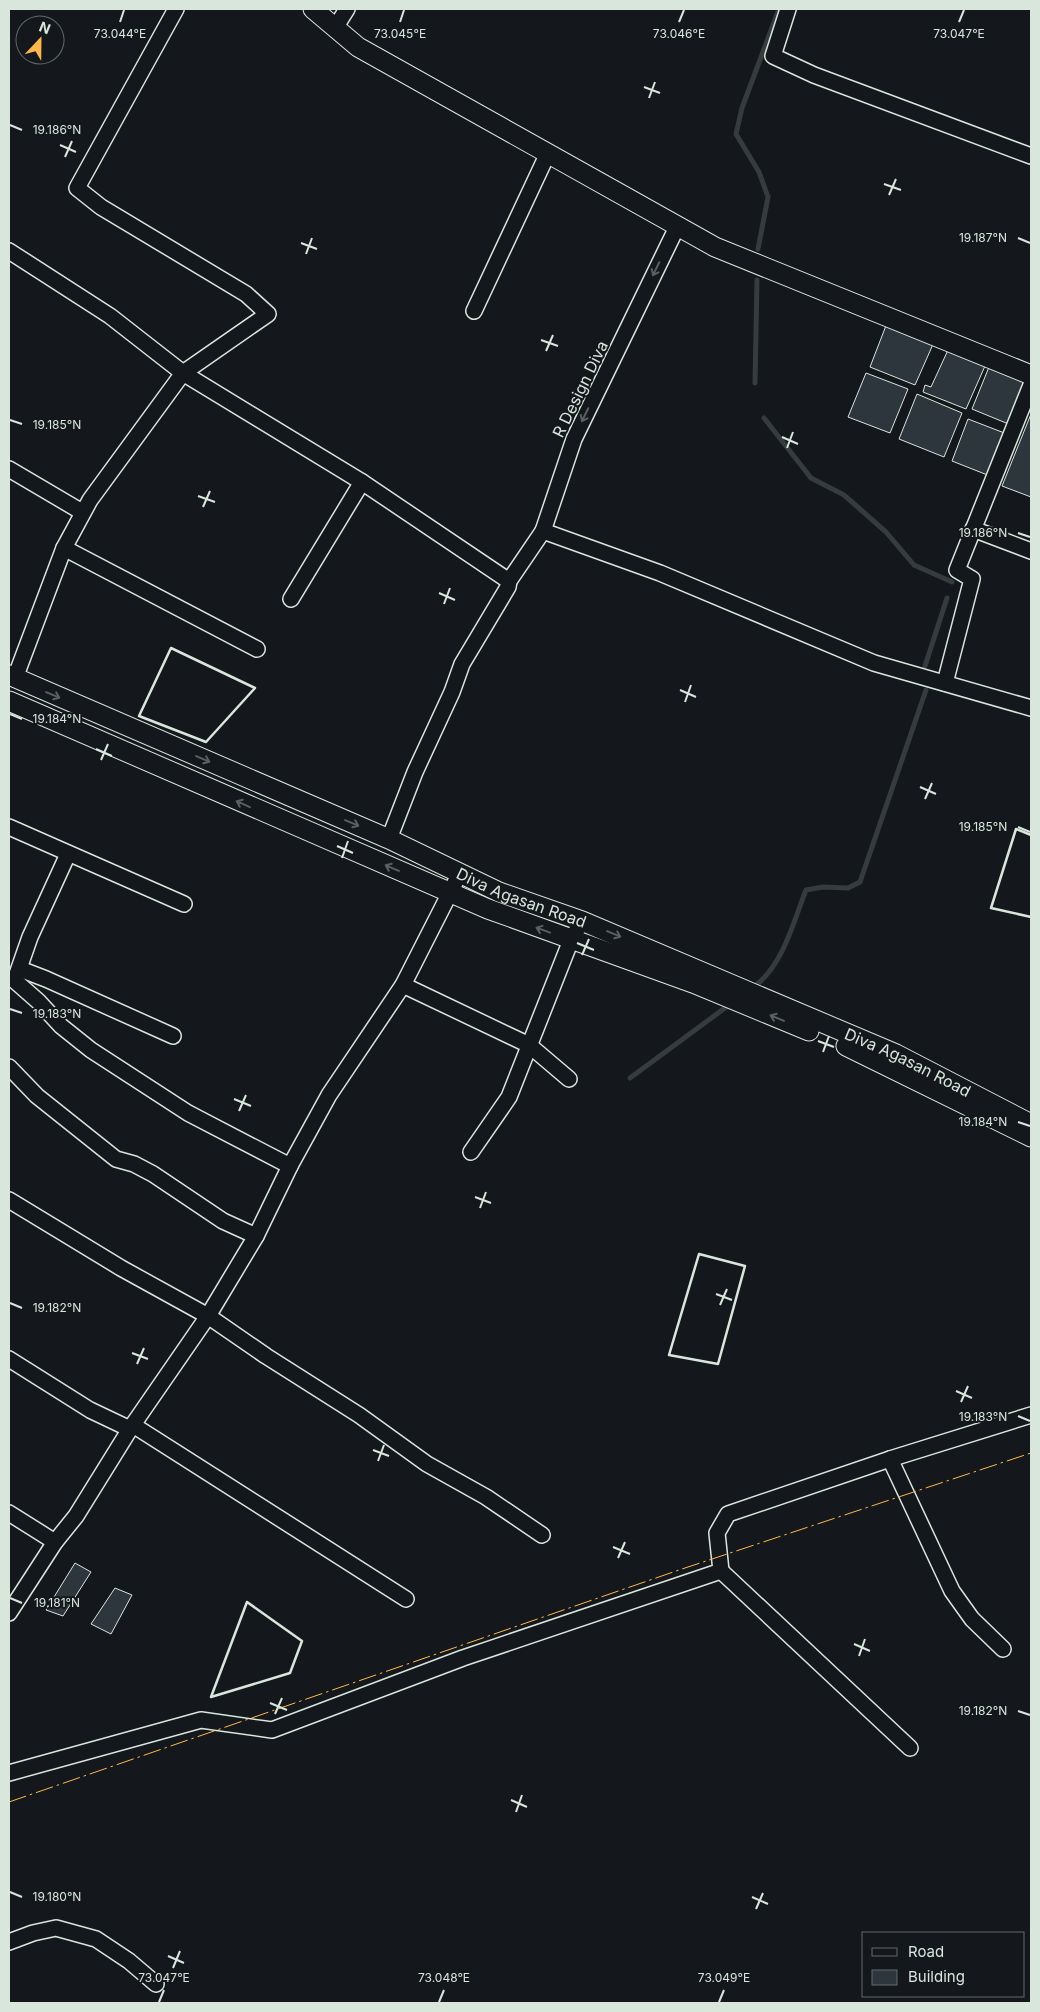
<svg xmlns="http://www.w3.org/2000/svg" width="1040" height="2012" font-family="Inter,sans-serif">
  <rect width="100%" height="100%" fill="#14181c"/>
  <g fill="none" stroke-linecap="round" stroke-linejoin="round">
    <g stroke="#363b3e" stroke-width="5">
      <path d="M758,249L768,197L759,172L736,134L742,108L779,9"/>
      <path d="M755,383L757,280"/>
      <path d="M764,418L811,478L844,495L886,532L914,565L952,582"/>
      <path d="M925,666L947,598"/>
      <path d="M756,985C783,965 794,920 806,890L823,887L848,888L860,882L926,690"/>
      <path d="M630,1078L729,1005"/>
    </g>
  </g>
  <g fill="#2c363c" stroke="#d8e6dc">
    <path d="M887,323L934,342L915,385L870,367Z"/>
    <path d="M948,350L985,366L966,409L923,392L925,385L931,387Z"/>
    <path d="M989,367L1028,383L1011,425L972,409Z"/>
    <path d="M866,373L908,389L890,433L848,417Z"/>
    <path d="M917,394L962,413L944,457L899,439Z"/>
    <path d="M1031,414V497L1002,486Z"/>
    <path d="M968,419L1007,434L990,476L952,461Z"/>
    <path d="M75,1563L91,1572L63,1616L46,1610Z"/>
    <path d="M115,1588L132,1595L111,1634L91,1624Z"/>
  </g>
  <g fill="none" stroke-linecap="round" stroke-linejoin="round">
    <g stroke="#d8e6dc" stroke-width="18">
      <g id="minor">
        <path d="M788,9L773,56L814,75L1031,156"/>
        <path d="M335,28L347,9"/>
        <path d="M678,225L574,439L543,531L660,573L874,663L1031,708"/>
        <path d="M9,251L110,316L183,373L362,482L509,581"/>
        <path d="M474,311L548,153"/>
        <path d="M9,469L82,512"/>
        <path d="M973,529L1031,551"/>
        <path d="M64,548L257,649"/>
        <path d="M291,599L362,482"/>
        <path d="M15,678L64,548L90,500L183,373L268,314L246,294L101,207L77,188L176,9"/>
        <path d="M945,683L972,579L957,570L1031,385"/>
        <path d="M9,827L184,904"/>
        <path d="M389,839L415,772L452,692L462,664L508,587L509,581L543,531"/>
        <path d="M20,969L46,979L173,1036"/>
        <path d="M16,977L30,937L68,854"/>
        <path d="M14,980L39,1002L61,1026L91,1050L188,1113L290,1166"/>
        <path d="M403,985L529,1045L569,1079"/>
        <path d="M9,1067L37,1096L116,1159L134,1164L153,1174L223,1221L256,1236"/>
        <path d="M471,1152L509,1097L571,940L582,921"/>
        <path d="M9,1200L121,1268L208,1316L266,1356L359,1415L427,1464L486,1497L542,1535"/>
        <path d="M9,1359L90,1410L130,1429"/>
        <path d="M133,1425L406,1599"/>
        <path d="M890,1459L952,1591L972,1619L1003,1649"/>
        <path d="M9,1513L55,1542"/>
        <path d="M721,1571L910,1748"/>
        <path d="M9,1613L55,1542L76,1516L130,1429L208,1316L256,1236L290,1166L329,1095L403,985L460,873"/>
        <path d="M9,1773L201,1720L272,1730L463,1658L721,1571L717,1533L728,1514L890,1459L1031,1415"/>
        <path d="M9,1942L33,1933L56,1928L96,1939L129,1961L156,1984"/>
      </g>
    </g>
    <g stroke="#d8e6dc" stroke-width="21">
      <g id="tertiary">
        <path d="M313,9L358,47L715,247L1031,375"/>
        <path id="s1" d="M9,675L389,839L499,892L582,921L896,1054L1031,1124"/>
        <path d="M9,701L488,909L693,983L809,1031"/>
        <path d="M846,1046L1031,1137"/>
      </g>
    </g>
    <use href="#minor" stroke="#14181c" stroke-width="15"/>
    <use href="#tertiary" stroke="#14181c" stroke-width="19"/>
    <g stroke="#d8e6dc" stroke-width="2.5">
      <path d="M171,648L255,688L206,742L139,716Z"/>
      <path d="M1031,835L1016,829L991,908L1031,917"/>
      <path d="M699,1254L745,1266L718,1364L669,1355Z"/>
      <path d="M247,1602L302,1641L290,1673L211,1697Z"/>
    </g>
    <path stroke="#ffb74d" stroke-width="1" stroke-dasharray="18 4 2.5 4" stroke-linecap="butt" d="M9,1802L679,1570L1031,1453"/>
  </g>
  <defs><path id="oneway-shaft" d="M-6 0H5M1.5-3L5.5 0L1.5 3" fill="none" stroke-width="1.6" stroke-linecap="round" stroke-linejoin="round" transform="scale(1.25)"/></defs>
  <g stroke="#59605f">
    <use href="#oneway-shaft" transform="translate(656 269) rotate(116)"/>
    <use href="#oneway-shaft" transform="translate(585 415) rotate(116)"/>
    <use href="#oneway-shaft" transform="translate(53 695) rotate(23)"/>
    <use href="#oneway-shaft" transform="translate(203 759) rotate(23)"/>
    <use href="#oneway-shaft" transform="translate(243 804) rotate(-156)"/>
    <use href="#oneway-shaft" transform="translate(352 823) rotate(23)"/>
    <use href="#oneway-shaft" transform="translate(392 868) rotate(-157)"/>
    <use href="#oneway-shaft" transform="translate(543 930) rotate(-160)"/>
    <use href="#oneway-shaft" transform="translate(614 934) rotate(23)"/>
    <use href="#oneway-shaft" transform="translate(777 1018) rotate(-158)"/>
  </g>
  <path fill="none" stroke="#d8e6dc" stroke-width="2" d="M120,22L124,10M400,22L404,10M679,22L684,10M959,22L964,10M644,87L660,93M649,98L655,82M10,125L22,130M60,145L76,152M65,157L72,141M884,184L901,190M889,195L896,179M1018,238L1030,243M301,243L317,249M306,254L312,238M541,340L558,346M546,351L553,335M10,420L22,424M782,437L798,444M787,448L793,432M198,496L215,502M203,507L210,491M1018,533L1030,537M439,593L455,600M444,604L450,588M680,690L696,697M685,702L691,685M10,714L22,719M96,749L112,756M101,760L108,744M920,787L936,794M925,799L932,783M1018,827L1030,832M337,846L353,853M342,858L348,841M577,943L594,950M582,955L589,939M10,1009L22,1013M818,1041L834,1047M823,1052L829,1036M234,1099L251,1106M239,1111L246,1095M1018,1122L1030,1126M475,1197L491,1203M480,1208L486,1192M716,1294L732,1300M10,1303L22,1308M720,1305L727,1289M132,1353L148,1359M137,1364L144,1348M956,1391L972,1398M961,1402L968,1386M1018,1416L1030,1421M373,1450L389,1456M378,1461L384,1445M613,1547L630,1554M618,1558L625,1542M10,1598L22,1603M854,1644L870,1651M859,1656L865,1639M270,1703L287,1710M1018,1711L1030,1715M275,1714L282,1698M511,1800L527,1807M516,1812L522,1795M10,1892L22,1897M752,1897L768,1904M756,1909L763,1893M168,1956L184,1963M173,1968L180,1951M159,2002L164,1990M439,2002L444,1990M719,2002L724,1990"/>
  <g text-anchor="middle" stroke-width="4" stroke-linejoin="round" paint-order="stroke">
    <g font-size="16" fill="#d8e6dc" stroke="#14181c">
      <text transform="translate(580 389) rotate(-64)" y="6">R Design Diva</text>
      <text dy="6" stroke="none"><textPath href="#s1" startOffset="559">Diva Agasan Road</textPath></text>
      <text dy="6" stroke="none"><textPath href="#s1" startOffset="979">Diva Agasan Road</textPath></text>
    </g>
  </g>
  <g font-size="12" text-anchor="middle" fill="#d8e6dc" stroke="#14181c" stroke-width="4" stroke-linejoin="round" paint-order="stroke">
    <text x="120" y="38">73.044°E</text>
    <text x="400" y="38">73.045°E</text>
    <text x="679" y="38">73.046°E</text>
    <text x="959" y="38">73.047°E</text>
    <text x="57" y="134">19.186°N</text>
    <text x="983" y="242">19.187°N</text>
    <text x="57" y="429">19.185°N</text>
    <text x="983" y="537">19.186°N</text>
    <text x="57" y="723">19.184°N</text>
    <text x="983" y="831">19.185°N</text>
    <text x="57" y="1018">19.183°N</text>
    <text x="983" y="1126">19.184°N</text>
    <text x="57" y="1312">19.182°N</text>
    <text x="983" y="1421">19.183°N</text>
    <text x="57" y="1607">19.181°N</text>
    <text x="983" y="1715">19.182°N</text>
    <text x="57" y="1901">19.180°N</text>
    <text x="164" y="1982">73.047°E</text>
    <text x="444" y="1982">73.048°E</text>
    <text x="724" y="1982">73.049°E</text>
  </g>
  <rect width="1040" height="2012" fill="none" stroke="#d8e6dc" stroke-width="20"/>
  <rect x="862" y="1932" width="162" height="65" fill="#14181c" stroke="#626a69"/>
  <rect x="872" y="1948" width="25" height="8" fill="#14181c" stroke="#626a69"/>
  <text x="908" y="1957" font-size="15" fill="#d8e6dc">Road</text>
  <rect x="872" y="1970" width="25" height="15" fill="#2c363c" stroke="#626a69"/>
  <text x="908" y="1982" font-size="15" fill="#d8e6dc">Building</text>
  <g transform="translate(40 40) rotate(22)"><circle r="24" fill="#14181c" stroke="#626a69"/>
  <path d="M0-4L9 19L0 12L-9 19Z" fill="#ffb74d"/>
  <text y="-8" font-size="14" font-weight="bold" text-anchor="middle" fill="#d8e6dc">N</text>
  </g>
</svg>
